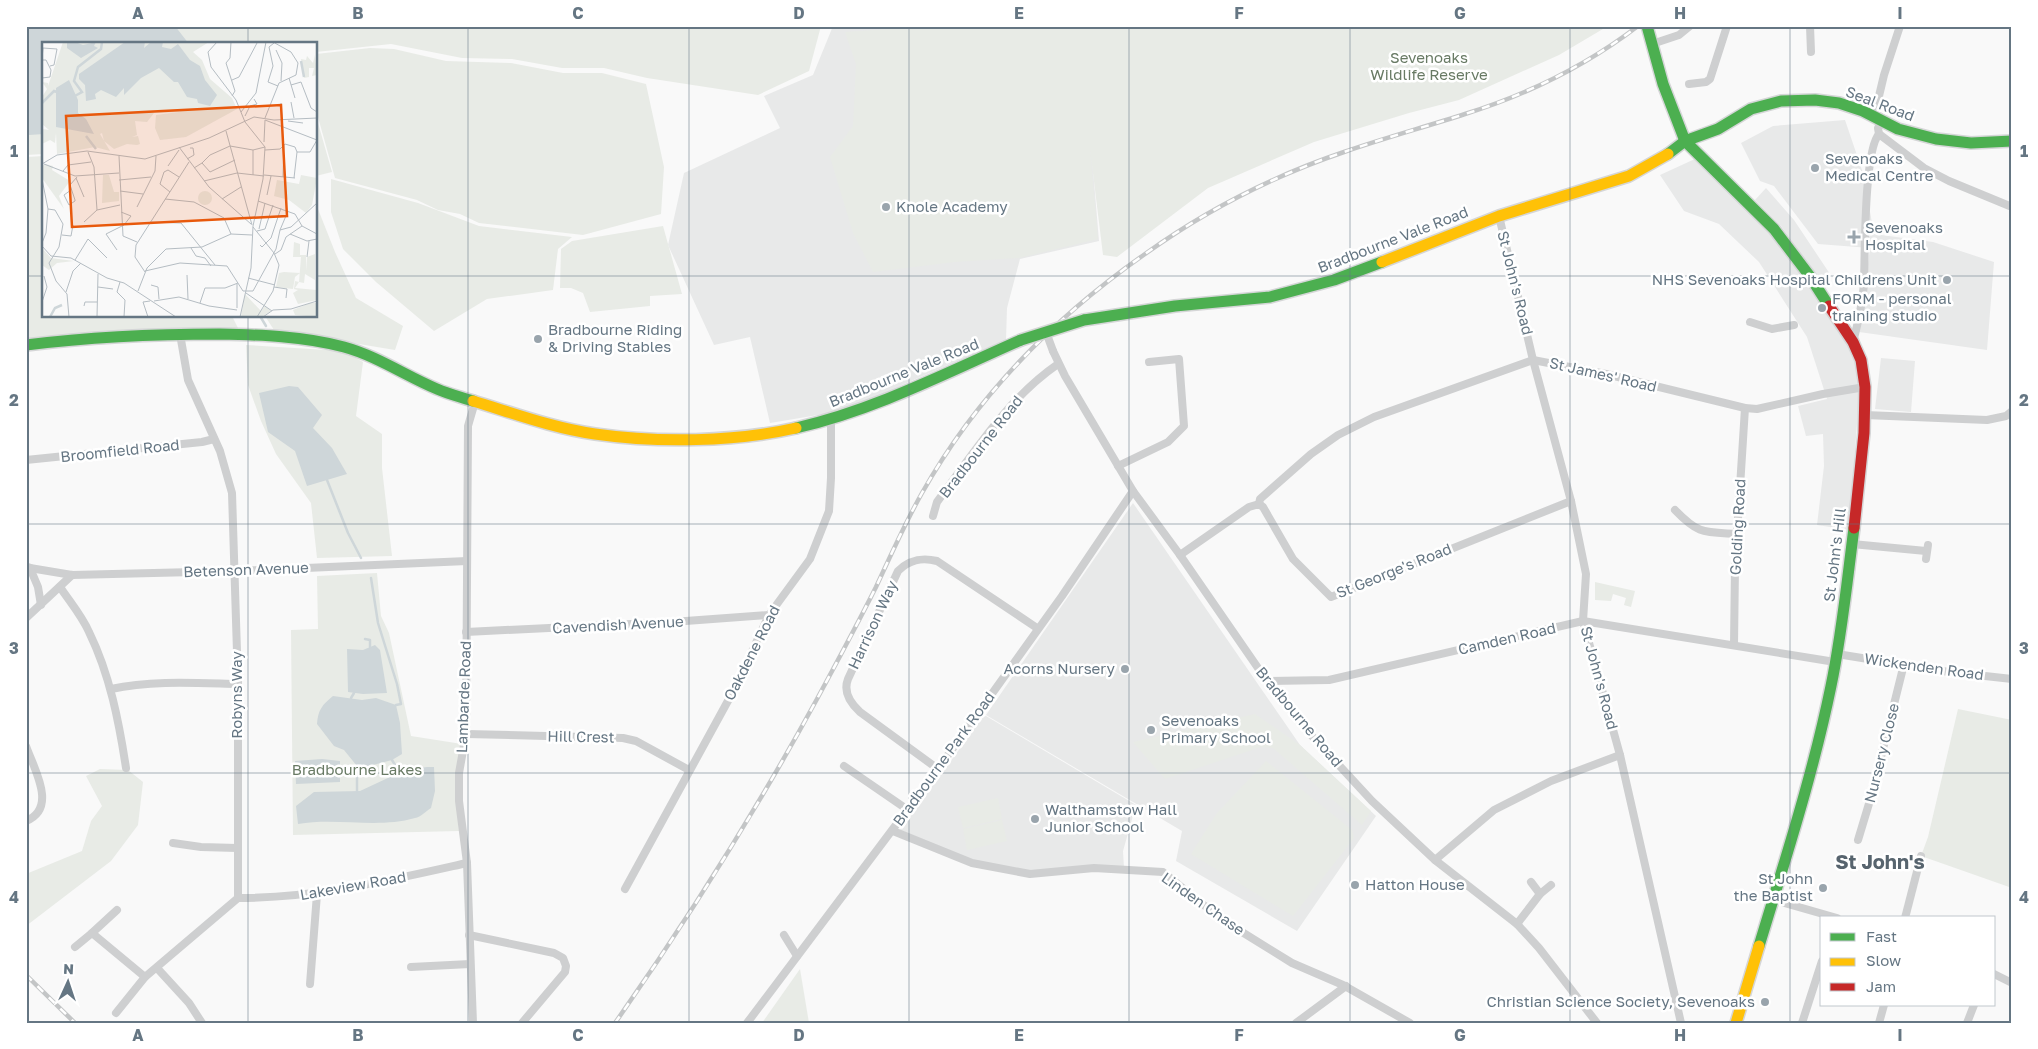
<svg xmlns="http://www.w3.org/2000/svg" width="2038" height="1049" font-family="'Golos Text',sans-serif">
  <rect width="100%" height="100%" fill="#f9f9f9"/>
  <g fill="#e8e9e9">
    <path d="M833,26H1081L1099,241L1020,259L1007,308L1006,340L902,385L882,396L824,414L770,423L750,337L714,345L668,245L684,173L780,128L764,96L813,75Z"/>
    <path d="M1845,120L1863,173L1874,234L1933,242L1994,262L1987,350L1859,332L1870,248L1818,244L1774,186L1760,181L1741,143L1773,126Z"/>
    <path d="M1697,158L1740,196L1809,279L1852,350L1860,384L1849,530L1817,525L1824,466L1823,434L1806,436L1798,406L1827,399L1807,337L1759,262L1719,224L1684,211L1660,175Z"/>
    <path d="M1766,188L1794,220L1830,274L1824,287L1781,226L1755,200Z"/>
    <path d="M1881,358L1915,361L1911,412L1875,409Z"/>
    <path d="M1133,503L1300,745L1376,816L1297,931L1176,861L1182,831L986,715Z"/>
    <path d="M986,716L1136,805L1123,851L1124,868L1030,873L973,860L900,830L983,717Z"/>
  </g>
  <g fill="#e8ebe6">
    <path d="M26,26H821L809,71L758,95L647,78L604,68H562L512,59L462,58L391,44L316,52V44H44V154L26,155Z"/>
    <path d="M931,26H1608L1559,55L1459,100L1409,113L1314,142L1208,188L1117,257L1103,255L1090,149L1098,239L1019,258L955,262L873,272L853,233L830,157L853,126L856,64L845,32Z"/>
    <path d="M370,48L394,49L446,61L511,63L563,73H602L646,84L664,167L661,214L583,235L479,223L460,214L438,210L417,200L335,178L316,110V54Z"/>
    <path d="M316,116L332,172L316,176Z"/>
    <path d="M44,156V316H232L238,328L26,339V157Z"/>
    <path d="M331,179L418,203L479,226L572,237L558,249L553,290L487,299L434,331L376,282L343,249L331,212Z"/>
    <path d="M316,204L335,252L356,298L403,326L395,350L274,330L265,316H316Z"/>
    <path d="M663,226L682,294L650,296V306L590,312L583,293L571,288H560L561,249L572,241Z"/>
    <path d="M246,345L343,351L363,362L356,416L382,434V468L392,556L317,558L311,503L276,454L261,421L248,385Z"/>
    <path d="M377,573L381,616L389,633L411,736L462,744L457,800L459,831L293,835L291,630L318,629L317,576Z"/>
    <path d="M1595,582L1635,591L1631,607L1624,605L1626,598L1613,594L1611,601L1595,600Z"/>
    <path d="M1958,709L2012,720V888L1921,856L1928,837Z"/>
    <path d="M1255,714L1300,745L1371,811L1362,825L1273,748L1261,747L1165,779L1133,742Z"/>
    <path d="M1266,761L1352,830L1354,838L1293,916L1191,854L1217,813Z"/>
    <path d="M100,769L128,770L143,782L138,825L111,861L26,926V874L82,851L91,821L102,806L86,776Z"/>
    <path d="M998,798L1002,819L963,828L958,807Z"/>
    <path d="M1002,820L1007,841L967,850L963,829Z"/>
    <path d="M800,969L809,1023H762Z"/>
  </g>
  <g fill="#ced6d9">
    <path d="M26,26H175L189,44H44V134L29,135L26,133Z"/>
    <path d="M289,386L298,387L322,415L313,428L332,448L347,474L307,486L295,451L268,432L259,393Z"/>
    <path d="M375,645L380,650L387,693L363,694L348,692L347,649L363,650Z"/>
    <path d="M333,696L362,700L376,698L396,705L400,723L402,754L392,760L373,765L363,767L357,766L344,750L334,746L317,724C318,710 322,705 333,696Z"/>
    <path d="M322,759L340,761V782L296,784L295,761Z"/>
    <path d="M427,767H434L435,791L431,808C426,811 421,817 415,818C377,829 336,817 298,824L296,806L314,792L360,791L405,770Z"/>
  </g>
  <g fill="none" stroke-linecap="round" stroke-linejoin="round">
    <g stroke="#ced6d9" stroke-width="2.5">
      <path d="M260,316L266,326"/>
      <path d="M327,480L348,533L361,558"/>
      <path d="M371,578L378,623L397,684L401,704L396,705"/>
      <path d="M365,639L370,640V647"/>
      <path d="M351,698L354,693"/>
      <path d="M392,760L400,773"/>
      <path d="M357,766V791"/>
    </g>
    <g stroke="#d5d6d7" stroke-width="14">
      <g id="fast">
        <path d="M1647,26L1663,84L1685,141L1774,229L1809,275L1829,306"/>
        <path d="M1668,154L1685,141L1718,129L1751,109L1781,101L1815,100L1839,103L1863,111L1898,129L1936,139L1971,143L2012,141"/>
        <path d="M1084,320L1175,306L1270,297L1334,280L1382,262"/>
        <path d="M26,345C90,337 154,334 219,334C261,335 303,336 344,347C377,356 406,376 437,389C448,394 461,397 473,401"/>
        <path d="M796,428C875,410 948,372 1021,340"/>
        <path d="M1759,946C1785,860 1813,774 1831,686C1842,634 1847,581 1854,528"/>
      </g>
    </g>
    <g stroke="#d5d6d7" stroke-width="14">
      <g id="slow">
        <path d="M1382,262L1499,216L1629,176L1668,154"/>
        <path d="M473,401C513,413 553,428 595,434C658,443 734,442 796,428"/>
        <path d="M1736,1023L1759,946"/>
      </g>
    </g>
    <g stroke="#d5d6d7" stroke-width="14">
      <path id="jam" d="M1829,306L1853,342L1861,360L1865,387L1864,433L1854,528"/>
    </g>
    <g stroke="#cecfd0" stroke-width="8">
      <path d="M1810,26L1811,52"/>
      <path d="M1652,44L1679,35L1690,26"/>
      <path d="M1689,84L1706,82L1710,79L1727,26"/>
      <path d="M1874,117L1884,75L1900,26"/>
      <path d="M1882,121L1878,128L1879,134L1924,168L1949,181L2012,207"/>
      <path d="M1499,216L1533,360L1571,501L1586,574L1583,621L1620,755L1681,1023"/>
      <path d="M1750,322L1772,329L1794,325"/>
      <path d="M1853,342C1858,323 1863,302 1864,282C1865,256 1864,150 1879,134"/>
      <path d="M1053,351L1065,376L1133,491L1180,555L1267,681L1312,736L1372,801L1435,860L1517,924L1539,948L1597,1023"/>
      <path d="M1865,415L1987,420L2006,416L2012,411"/>
      <path d="M26,460L202,442L214,439"/>
      <path d="M1118,466L1168,442L1184,426L1179,359L1149,362"/>
      <path d="M1259,504L1260,499L1311,454L1338,435L1374,417L1533,360L1606,374L1745,408L1757,409L1823,394L1865,387"/>
      <path d="M1675,510C1699,535 1704,532 1738,534"/>
      <path d="M933,516L937,502C974,453 1007,399 1058,364"/>
      <path d="M1852,544L1926,551"/>
      <path d="M1180,555L1249,507L1259,504L1263,507L1293,559L1331,597L1571,501"/>
      <path d="M1926,559L1928,545"/>
      <path d="M26,566L30,568L72,575L235,571L467,561"/>
      <path d="M30,568L38,587L41,605"/>
      <path d="M60,587C70,602 82,616 89,632C110,675 119,722 126,768"/>
      <path d="M26,618L72,575"/>
      <path d="M466,632L672,622L769,615"/>
      <path d="M1734,645L1735,566L1745,408"/>
      <path d="M1837,654L1949,672L2012,679"/>
      <path d="M1267,681L1329,680L1583,621L1835,662"/>
      <path d="M111,689C152,680 196,683 238,684"/>
      <path d="M466,734L623,738L636,741L689,770"/>
      <path d="M26,746C34,769 58,808 26,821"/>
      <path d="M844,766L908,810"/>
      <path d="M938,769L860,712C850,703 843,692 848,679L898,571C909,560 921,557 937,561L1037,628"/>
      <path d="M893,831L972,863L1030,874L1094,868L1163,872L1221,919L1292,963L1343,985L1410,1023"/>
      <path d="M1858,840L1871,797L1904,664"/>
      <path d="M173,843L201,847L237,848"/>
      <path d="M1435,860L1494,810L1551,781L1620,755"/>
      <path d="M1531,882L1540,894"/>
      <path d="M625,889L735,688L769,615L810,559L829,511L831,478V420"/>
      <path d="M238,898C316,898 391,880 467,863"/>
      <path d="M1774,900L1837,918"/>
      <path d="M117,910L92,933L145,977"/>
      <path d="M1905,918L1921,856"/>
      <path d="M1517,924L1540,894L1551,885"/>
      <path d="M469,935L554,953L563,958L566,966L565,972L522,1023"/>
      <path d="M784,935L797,956"/>
      <path d="M75,947L92,933"/>
      <path d="M411,967L470,964"/>
      <path d="M157,968L189,1003L202,1023"/>
      <path d="M1994,974L2012,983"/>
      <path d="M310,984L317,894"/>
      <path d="M116,1013L145,977L238,898V684L232,493L220,451L188,380L180,334"/>
      <path d="M473,1023L467,863L459,801V773L466,734L468,426L475,402"/>
      <path d="M747,1023L938,769L1062,596L1133,491"/>
      <path d="M1296,1023L1346,986"/>
      <path d="M1802,1023L1822,961"/>
      <path d="M1879,1023L1884,1005"/>
      <path d="M1967,1023L1974,1005"/>
    </g>
    <use href="#fast" stroke="#4caf50" stroke-width="11"/>
    <use href="#slow" stroke="#ffc107" stroke-width="11"/>
    <use href="#jam" stroke="#c62828" stroke-width="11"/>
    <g stroke="#c3c5c6" stroke-width="4.5">
      <g id="rail">
        <path d="M26,975L75,1023"/>
        <path d="M615,1023C688,919 756,811 817,699C837,662 857,625 876,587C891,555 905,523 922,493C976,397 1055,317 1145,254C1205,211 1273,176 1344,152C1384,138 1425,127 1465,114C1526,95 1587,65 1638,26"/>
      </g>
    </g>
    <use href="#rail" stroke="#fff" stroke-width="2.5" stroke-dasharray="8" stroke-linecap="butt"/>
    <g stroke="#d5d6d6" stroke-width="14" stroke-linecap="butt">
      <path id="fast-bridge" d="M1021,340L1084,320"/>
    </g>
    <path stroke="#cecfd0" stroke-width="8" d="M1046,332L1053,351"/>
    <use href="#fast-bridge" stroke="#4caf50" stroke-width="11"/>
  </g>
  <path fill="none" stroke="#657683" stroke-width="1" stroke-opacity="0.55" d="M248,26V44M468,26V1023M689,26V1023M909,26V1023M1129,26V1023M1350,26V1023M1570,26V1023M1790,26V1023M26,276H44M316,276H2012M248,316V1023M26,524H2012M26,773H2012"/>
  <g fill="#99a4ac" stroke="#fff" stroke-width="2">
    <circle cx="1815" cy="168" r="5"/>
    <circle cx="886" cy="207" r="5"/>
    <path d="M1851.5 229.5h5v5h5v5h-5v5h-5v-5h-5v-5h5z"/>
    <circle cx="1947" cy="280" r="5"/>
    <circle cx="1822" cy="308" r="5"/>
    <circle cx="538" cy="339" r="5"/>
    <circle cx="1125" cy="669" r="5"/>
    <circle cx="1151" cy="730" r="5"/>
    <circle cx="1035" cy="819" r="5"/>
    <circle cx="1355" cy="885" r="5"/>
    <circle cx="1823" cy="888" r="5"/>
    <circle cx="1765" cy="1002" r="5"/>
  </g>
  <g text-anchor="middle" stroke-width="5" stroke-linejoin="round" paint-order="stroke">
    <g font-size="15" fill="#687a64" stroke="#fff">
      <text x="1429" y="63">Sevenoaks<tspan x="1429" dy="17">Wildlife Reserve</tspan></text>
      <text x="357" y="775">Bradbourne Lakes</text>
    </g>
    <g font-size="15" fill="#657683" stroke="#fff">
      <text transform="translate(1880 104) rotate(21)" y="5">Seal Road</text>
      <text transform="translate(1393 240) rotate(-21)" y="5">Bradbourne Vale Road</text>
      <text transform="translate(1515 283) rotate(76)" y="5">St John's Road</text>
      <text transform="translate(904 373) rotate(-22)" y="5">Bradbourne Vale Road</text>
      <text transform="translate(1603 375) rotate(13)" y="5">St James' Road</text>
      <text transform="translate(981 447) rotate(-52)" y="5">Bradbourne Road</text>
      <text transform="translate(120 451) rotate(-6)" y="5">Broomfield Road</text>
      <text transform="translate(1738 527) rotate(-87)" y="5">Golding Road</text>
      <text transform="translate(1835 555) rotate(-83)" y="5">St John's Hill</text>
      <text transform="translate(246 570) rotate(-2)" y="5">Betenson Avenue</text>
      <text transform="translate(1394 571) rotate(-22)" y="5">St George's Road</text>
      <text transform="translate(618 625) rotate(-3)" y="5">Cavendish Avenue</text>
      <text transform="translate(873 625) rotate(-65)" y="5">Harrison Way</text>
      <text transform="translate(1507 639) rotate(-13)" y="5">Camden Road</text>
      <text transform="translate(752 653) rotate(-63)" y="5">Oakdene Road</text>
      <text transform="translate(1924 667) rotate(8)" y="5">Wickenden Road</text>
      <text transform="translate(1599 678) rotate(75)" y="5">St John's Road</text>
      <text transform="translate(237 695) rotate(-90)" y="5">Robyns Way</text>
      <text transform="translate(464 697) rotate(-88)" y="5">Lambarde Road</text>
      <text transform="translate(1299 717) rotate(50)" y="5">Bradbourne Road</text>
      <text transform="translate(581 737) rotate(1)" y="5">Hill Crest</text>
      <text transform="translate(1882 753) rotate(-76)" y="5">Nursery Close</text>
      <text transform="translate(944 759) rotate(-54)" y="5">Bradbourne Park Road</text>
      <text transform="translate(353 886) rotate(-10)" y="5">Lakeview Road</text>
      <text transform="translate(1203 904) rotate(35)" y="5">Linden Chase</text>
    </g>
    <g font-size="15" fill="#657683" stroke="#fff" text-anchor="start">
      <text x="1825" y="164">Sevenoaks<tspan x="1825" dy="17">Medical Centre</tspan></text>
      <text x="896" y="212">Knole Academy</text>
      <text x="1865" y="233">Sevenoaks<tspan x="1865" dy="17">Hospital</tspan></text>
      <text x="1937" y="285" text-anchor="end">NHS Sevenoaks Hospital Childrens Unit</text>
      <text x="1832" y="304">FORM - personal<tspan x="1832" dy="17">training studio</tspan></text>
      <text x="548" y="335">Bradbourne Riding<tspan x="548" dy="17">&amp; Driving Stables</tspan></text>
      <text x="1115" y="674" text-anchor="end">Acorns Nursery</text>
      <text x="1161" y="726">Sevenoaks<tspan x="1161" dy="17">Primary School</tspan></text>
      <text x="1045" y="815">Walthamstow Hall<tspan x="1045" dy="17">Junior School</tspan></text>
      <text x="1813" y="884" text-anchor="end">St John<tspan x="1813" dy="17">the Baptist</tspan></text>
      <text x="1365" y="890">Hatton House</text>
      <text x="1755" y="1007" text-anchor="end">Christian Science Society, Sevenoaks</text>
    </g>
    <g font-size="20" font-weight="bold" fill="#57646e" stroke="#fff">
      <text x="1880" y="869">St John's</text>
    </g>
  </g>
  <g transform="translate(42 42)">
    <rect width="275" height="275" fill="#f9f9f9"/>
    <path d="M21,0H167L151,10L160,18L168,37L190,56L195,67L144,95L118,98L113,86L114,73L137,70L112,71L105,80L93,79L95,93L90,95L96,94L98,102L95,103L85,102L72,107L62,99L60,91L58,92L68,109L53,105L15,112L14,91L13,101L8,98L0,102V87L7,88L0,82V55L5,47L0,40L6,41V44ZM273,13L275,33L270,34L272,26H267V35L262,36L259,17L264,18L265,14L271,21ZM3,122L11,124L10,128L28,139L17,154L22,167L0,136V124ZM61,133H67L72,150H77V159L60,161ZM259,133L275,136L270,163L264,171L247,158L232,154L235,138L257,142ZM156 156a7 7 0 1 1 14 0a7 7 0 1 1-14 0ZM252,200L258,202V213H264V229L265,215L273,212V238L263,232L262,241L257,240L259,215H251ZM1,207L9,216L32,219L15,221L7,228L0,223ZM237,231L242,230L258,231L253,235L251,247L234,245ZM253,239L257,240L253,246L274,248L275,258L256,262L251,251L256,248L252,247ZM203,252L219,269L223,264L229,269L220,275H199ZM268,261H275V275L253,273L251,268Z" fill="#e8ebe6"/>
    <path d="M33,0L41,3L54,0L52,4L56,6L39,16L25,6V0ZM83,0H103L102,6L109,0H121L120,5L129,7L136,2L148,18L158,24L163,38L175,53L168,64L156,61L155,57L145,55L136,40H132L117,26L99,36L82,53V46L74,55L59,48L53,52L54,57L44,59L43,43L37,37V32ZM27,38L36,58V71L44,77L52,92L14,85V46Z" fill="#ced6d9"/>
    <path fill="none" stroke="#ced6d9" stroke-width="2.5" d="M259,19L262,35M31,55L40,50L32,39L36,25L59,7L60,0M0,61L12,49L18,51M44,94L54,107M8,275L13,266L20,263"/>
    <path fill="none" stroke="#b5bdc3" stroke-width="1" d="M175,0L166,10L169,25L194,58L203,80L223,105L221,137L211,184L209,226L198,275M189,0L188,16L184,21L193,49L190,54M232,1L227,5L231,24L226,40L236,44M234,8L240,21L239,39M0,17L1,6L15,7L12,23L8,24M0,18H4L9,28L8,35L0,36M247,36L253,56M190,38L197,35L215,1M249,43L259,40L269,66L275,70M249,60L252,76M239,61L240,77M199,70L214,51L224,0M203,74L208,64L215,62L212,57M223,76L237,41L254,33L256,21L249,10L231,0M223,78L275,98M246,79L261,81M184,89L210,183M222,100L223,78M137,105L167,145L209,182M211,108V133M223,108L238,107L243,102L253,105L255,110M255,110H268L275,98M77,114L81,194M145,117L152,113L151,106H148M160,121L168,113L188,104L211,108L223,105M0,122L15,113L45,109L103,117L167,96L212,75L232,78L275,76M2,122L33,134L77,131M126,124L137,108M152,126L160,121L168,130L193,118M21,129L26,123L49,120M222,133L253,136M241,135L242,103M34,136L42,155M252,136L255,110M0,137L6,167L4,191L0,201M77,138L109,135M162,139L195,131L222,134M29,148L22,153L27,163L33,159V158L28,143L35,135M78,149L101,152M128,150L118,142L122,130L126,128L137,135M225,153L229,134M123,157L152,160L182,176L189,192M180,157L199,145M216,159L253,172L260,184M95,165L113,129L114,114M6,167L13,168L21,182L17,205L7,221L14,239L25,252L27,275M55,168L78,163M42,180L55,168L52,125L46,110M108,180L139,181L173,223M260,184L275,192M211,185L232,211L237,223L231,249L215,275M217,187L223,161M238,188L246,169M215,189L223,187L231,163M248,192L265,199L275,197M20,193L29,194L31,183M81,194L95,200M218,203L220,205L229,196L239,166M0,204L9,214L29,216L65,236L82,241L134,275M149,206L154,214L163,216L169,224M75,208L64,192L82,183L89,174L79,170M233,212L239,208L244,195L260,184M265,215L267,199M33,218L46,197L65,216M103,229L138,221L185,224L201,249H211L234,207L238,188L249,185L275,161M103,230L93,215L94,203L147,120M145,233L146,257M206,236L233,243M78,240L75,250L83,258L82,275M195,242V266M109,243L116,245L117,257M56,245L71,247M232,245L245,247L244,256M96,249L105,226L124,207L160,205L189,192L210,193M24,250L31,229L39,221M204,251L230,269M112,259L137,255L167,264L195,268M0,260L5,245L2,234M158,261L163,246H183L196,241M42,264L43,260H55M55,275L56,232M106,275L101,260L108,259M221,275L231,268L249,267L275,259"/>
    <path fill="#e8590c" fill-opacity="0.15" stroke="#e8590c" stroke-width="2.5" d="M239,63L245,174L30,185L24,74Z"/>
    <rect width="275" height="275" fill="none" stroke="#657683" stroke-width="2.5"/>
  </g>
  <rect width="2038" height="1049" fill="none" stroke="#ffffff" stroke-width="55"/>
  <rect x="1820" y="916" width="175" height="90" fill="#ffffff" stroke="#c1c8cd"/>
  <rect x="1830" y="933" width="25" height="8" fill="#4caf50" stroke="#c1c8cd"/>
  <text x="1866" y="942" font-size="15" fill="#657683">Fast</text>
  <rect x="1830" y="958" width="25" height="8" fill="#ffc107" stroke="#c1c8cd"/>
  <text x="1866" y="966" font-size="15" fill="#657683">Slow</text>
  <rect x="1830" y="983" width="25" height="8" fill="#c62828" stroke="#c1c8cd"/>
  <text x="1866" y="992" font-size="15" fill="#657683">Jam</text>
  <g transform="translate(68 982) rotate(3)" stroke="#ffffff" stroke-width="4" paint-order="stroke">
  <path d="M0-4L9 19L0 12L-9 19Z" fill="#657683"/>
  <text y="-8" font-size="14" font-weight="bold" text-anchor="middle" fill="#657683">N</text>
  </g>
  <rect x="28" y="28" width="1982" height="994" fill="none" stroke="#657683" stroke-width="2"/>
  <g font-size="16" text-anchor="middle" font-weight="bold" fill="#657683">
    <text x="138" y="19">A</text>
    <text x="358" y="19">B</text>
    <text x="578" y="19">C</text>
    <text x="799" y="19">D</text>
    <text x="1019" y="19">E</text>
    <text x="1239" y="19">F</text>
    <text x="1460" y="19">G</text>
    <text x="1680" y="19">H</text>
    <text x="1900" y="19">I</text>
    <text x="14" y="157">1</text>
    <text x="2024" y="157">1</text>
    <text x="14" y="406">2</text>
    <text x="2024" y="406">2</text>
    <text x="14" y="654">3</text>
    <text x="2024" y="654">3</text>
    <text x="14" y="903">4</text>
    <text x="2024" y="903">4</text>
    <text x="138" y="1041">A</text>
    <text x="358" y="1041">B</text>
    <text x="578" y="1041">C</text>
    <text x="799" y="1041">D</text>
    <text x="1019" y="1041">E</text>
    <text x="1239" y="1041">F</text>
    <text x="1460" y="1041">G</text>
    <text x="1680" y="1041">H</text>
    <text x="1900" y="1041">I</text>
  </g>
</svg>
